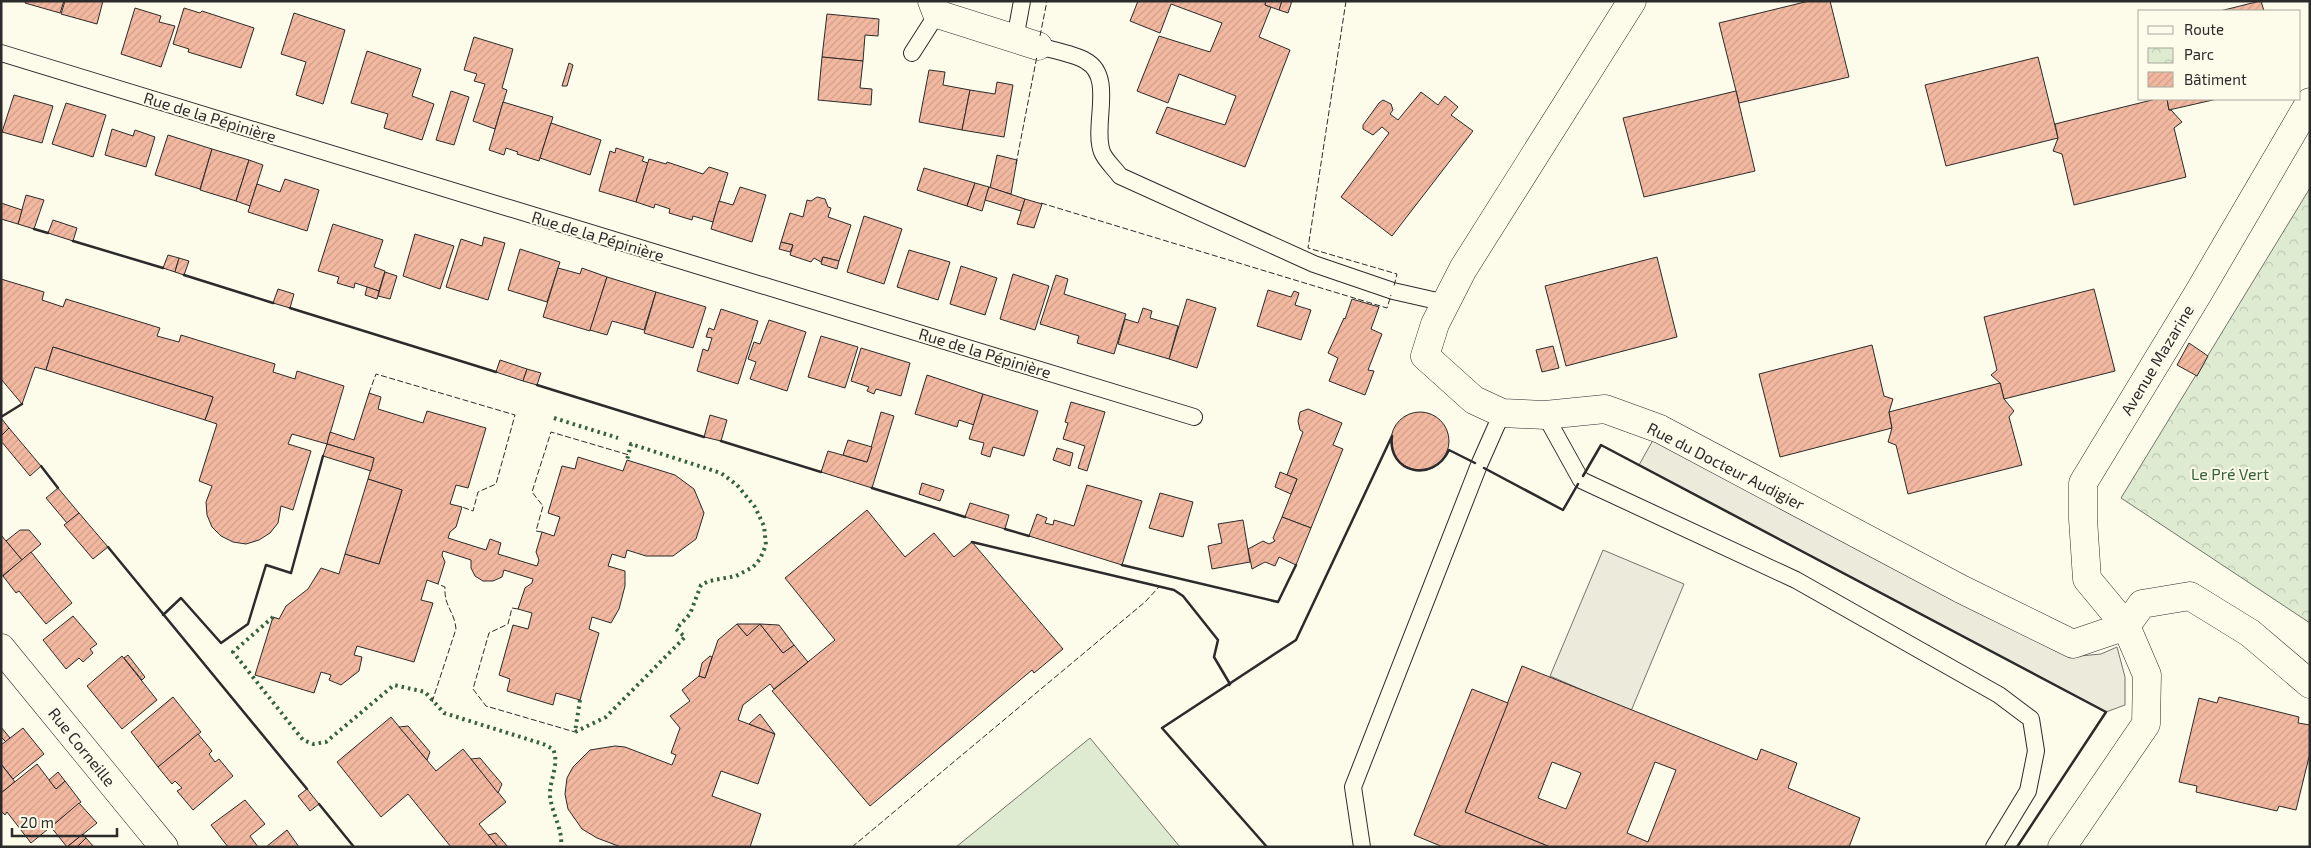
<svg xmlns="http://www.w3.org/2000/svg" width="2311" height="848" font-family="'Exo 2',sans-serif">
  <defs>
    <pattern id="park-crowns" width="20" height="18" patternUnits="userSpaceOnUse" patternTransform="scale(1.25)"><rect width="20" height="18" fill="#deebd1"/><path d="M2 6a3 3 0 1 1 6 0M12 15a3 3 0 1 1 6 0" fill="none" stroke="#bfcab4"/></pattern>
    <pattern id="building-hatch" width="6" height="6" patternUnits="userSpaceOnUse" patternTransform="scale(1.25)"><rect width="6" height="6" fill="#f2b8a0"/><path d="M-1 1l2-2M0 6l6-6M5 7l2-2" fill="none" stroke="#d09e8a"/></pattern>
  </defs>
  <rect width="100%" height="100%" fill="#fdfbea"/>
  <path fill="#deebd1" stroke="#74746e" d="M1090,738L1180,847H956Z"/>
  <path fill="url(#park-crowns)" stroke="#74746e" d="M2310,188V623L2121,498Z"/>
  <g fill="#eceadb" stroke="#74746e">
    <path d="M1653,440L2056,651L2080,656L2101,654L2117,647L2125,677V705L2106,712L1639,465Z"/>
    <path d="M1603,550L1684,584L1631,711L1550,676Z"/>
  </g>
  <g fill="url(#building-hatch)" stroke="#2b2b2b" fill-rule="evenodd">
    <path d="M26,1H64L60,13L25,3Z"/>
    <path d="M65,1H103L97,24L61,14Z"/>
    <path d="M1138,1H1266L1265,5L1271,7L1259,37L1290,50L1245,167L1156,133L1167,107L1225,125L1236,96L1179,74L1168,103L1137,91L1159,36L1210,52L1222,23L1171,4L1160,33L1130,21Z"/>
    <path d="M1266,1H1282L1279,10L1265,5Z"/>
    <path d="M1282,1H1292L1288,13L1279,10Z"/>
    <path d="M1809,1H1830L1849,77L1739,103L1719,23Z"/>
    <path d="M2261,1L2264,11H2220L2260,1Z"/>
    <path d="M135,8L161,16L159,22L175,26L161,67L121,54Z"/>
    <path d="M184,8L200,13L202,11L254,28L241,68L188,52L189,49L173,44Z"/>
    <path d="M294,13L345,30L323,104L296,95L306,62L281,54Z"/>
    <path d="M827,14L879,19L878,36L865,35L863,61L822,57Z"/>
    <path d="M474,37L513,49L502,88L507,90L495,129L473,121L485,84L474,81L477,74L464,70Z"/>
    <path d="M367,51L421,69L412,96L434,104L422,140L384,128L388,114L351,103Z"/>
    <path d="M822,57L863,61L860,88L872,89L871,105L818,100Z"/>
    <path d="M2038,57L2058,138L1946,166L1925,85Z"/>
    <path d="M569,63L573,65L567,86H562Z"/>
    <path d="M929,70L945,72L943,85L970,90L962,130L919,122Z"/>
    <path d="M997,82L1013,85L1004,137L962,130L970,90L995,94Z"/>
    <path d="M451,91L469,97L454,145L436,140Z"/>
    <path d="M1736,91L1755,171L1644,197L1623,118Z"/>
    <path d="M1421,92L1438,105L1445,96L1458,107L1451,115L1473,131L1392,236L1341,197L1389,133L1382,127L1373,135L1363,129V125L1379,103L1383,100L1391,104L1393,110L1390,114L1398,120Z"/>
    <path d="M14,95L53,106L42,143L2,132Z"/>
    <path d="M2156,99H2167L2169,110H2171L2182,122L2174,128L2186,177L2074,205L2062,154L2053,151L2058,138L2055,124Z"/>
    <path d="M2167,99H2217L2169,110Z"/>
    <path d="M503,102L553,117L539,161L517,154L518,152L506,148L504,155L489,150Z"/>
    <path d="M66,103L106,115L93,157L52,144Z"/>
    <path d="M551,123L601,140L590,175L540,158Z"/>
    <path d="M112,129L133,136L135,130L155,137L146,167L105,155Z"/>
    <path d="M168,135L212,149L200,189L155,175Z"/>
    <path d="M616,148L644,157L642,161L648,163L636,202L599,191L610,151L615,153Z"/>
    <path d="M212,149L249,160L236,201L200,190Z"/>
    <path d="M997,155L1017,160L1011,194L990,188Z"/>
    <path d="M649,159L666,164L667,162L703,174L709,167L728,173L713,222L693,216L692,220L669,213L670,209L655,204L654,208L636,202Z"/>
    <path d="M249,160L263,165L250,206L236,201Z"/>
    <path d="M924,168L975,183L967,206L917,190Z"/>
    <path d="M285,179L319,190L307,231L248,212L257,184L280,192Z"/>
    <path d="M975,183L989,187L982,211L967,206Z"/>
    <path d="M740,187L766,195L752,242L711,229L719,201L733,205Z"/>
    <path d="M989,187L1025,199L1021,211L985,200Z"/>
    <path d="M26,195L44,200L34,229L18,224Z"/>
    <path d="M817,197L825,199L828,207L831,208L828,217L851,225L839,261L823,257L821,262L814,258L811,262L790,255L793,245L781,242L790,213L803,217L807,200L811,201Z"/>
    <path d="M1025,199L1042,204L1034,228L1017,224Z"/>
    <path d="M1,203L22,210L18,224L1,219Z"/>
    <path d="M864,216L902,229L884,284L847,272Z"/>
    <path d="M53,220L77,228L73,241L48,233Z"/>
    <path d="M333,224L383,240L374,267L385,271L379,291L355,283L354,288L337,283L339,277L318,271Z"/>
    <path d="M415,234L454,246L440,289L403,276Z"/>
    <path d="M484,237L505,243L488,300L446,287L461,239L482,246Z"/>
    <path d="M781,242L793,245L790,252L779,249Z"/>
    <path d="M520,249L560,262L547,302L508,290Z"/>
    <path d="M909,250L950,262L938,300L897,287Z"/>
    <path d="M168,255L179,258L175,272L163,268Z"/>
    <path d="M823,257L839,261L837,269L821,264Z"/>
    <path d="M1657,257L1677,337L1566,366L1545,286Z"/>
    <path d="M179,258L189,261L184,275L175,272Z"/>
    <path d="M961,266L997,278L985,315L950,304Z"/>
    <path d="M558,268L580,274L582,268L607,277L590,331L543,317Z"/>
    <path d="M385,272L397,276L390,299L378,296Z"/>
    <path d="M1013,274L1049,286L1035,330L1000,319Z"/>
    <path d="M1056,275L1068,279L1064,294L1126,314L1114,354L1077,343L1079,336L1040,324Z"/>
    <path d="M607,277L656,292L644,330L612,321L607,335L590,330Z"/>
    <path d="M1,279L44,292L42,300L63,307L66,299L160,328L157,336L179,342L181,335L275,364L273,372L295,379L297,371L344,386L327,444L292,434L288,444L311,451L293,510L281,506L278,523L270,533L259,540L246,544L233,542L221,536L212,527L207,515L206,502L212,486L199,481L217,424L205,420L213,397L53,347L46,370L35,367L22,404L1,379Z"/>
    <path d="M367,287L379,291L377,299L365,295Z"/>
    <path d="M278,289L294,294L290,308L273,303Z"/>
    <path d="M2094,289L2115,371L2004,399L2000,383L1991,375L1997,370L1984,317Z"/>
    <path d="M1268,290L1291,297L1294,291L1299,293L1295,305L1311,310L1301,340L1257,326Z"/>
    <path d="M656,292L706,307L693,348L644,333Z"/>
    <path d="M1187,299L1216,308L1197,368L1169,359Z"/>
    <path d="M1352,299L1379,307L1371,329L1382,334L1368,370L1374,371L1365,395L1329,381L1338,358L1328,353L1344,318L1345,319Z"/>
    <path d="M1143,308L1152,311L1150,318L1178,326L1169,359L1118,344L1125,319L1138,323Z"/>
    <path d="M721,309L758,321L738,384L697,371L703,349L708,351L712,338L706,337L709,328L714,330Z"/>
    <path d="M769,320L806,332L787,391L750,379L756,362L748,359L754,342L760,344Z"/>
    <path d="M821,336L858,347L845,388L808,377Z"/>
    <path d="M2189,343L2208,356L2197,376L2177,365Z"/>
    <path d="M1872,345L1884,396L1893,399L1889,412L1892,428L1780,457L1759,374Z"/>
    <path d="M1553,346L1559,368L1542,372L1536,350Z"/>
    <path d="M53,347L213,397L205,420L46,370Z"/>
    <path d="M861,348L910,363L901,396L876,389L874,394L867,391L869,387L851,381Z"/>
    <path d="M500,360L527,369L523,381L496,372Z"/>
    <path d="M527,369L541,373L537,385L523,381Z"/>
    <path d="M927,375L983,394L974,425L959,420L957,427L915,414Z"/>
    <path d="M2000,383L2004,399L2014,411L2009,417L2022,465L1908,494L1896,445L1888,442L1892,428L1889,412Z"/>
    <path d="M369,393L381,397L378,409L423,423L427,411L486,428L468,488L456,485L450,504L462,507L456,527L450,532L448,538L486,550L490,539L501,543L498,554L537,566L539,560L536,552L542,532L554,536L560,517L548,513L562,466L575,469L578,457L623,471L627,460L675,475L694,489L704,513L696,539L673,556H646L627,550L625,558L612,554L608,566L625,571V586L619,609L611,623L592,617L589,629L599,633L580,700L556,693L553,705L507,691L510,679L499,675L513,625L528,629L532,613L518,609L525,588L532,583L533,579L504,570L502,577L493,581H483L475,576L471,568V560L443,551L442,555L445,562L438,584L427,580L421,600L433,603L414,662L357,646L354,655L362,657L359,671L341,685L329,680L331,675L321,672L314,693L255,675L273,617L279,619L286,606L308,589L321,568L339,574L345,554L379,564L402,490L368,479L374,458L327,444L330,432L354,440Z"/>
    <path d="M983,394L1038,411L1024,456L993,447L990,457L981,454L984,443L969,439Z"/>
    <path d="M1071,402L1105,412L1087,471L1078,468L1085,446L1063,439L1068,423L1065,422Z"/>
    <path d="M1308,409L1342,423L1333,445L1343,449L1311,528L1282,517L1297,479L1287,475L1303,432L1300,430L1298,421L1300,412Z"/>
    <circle cx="1420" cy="441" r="29"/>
    <path d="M881,412L894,416L872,488L821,472L828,451L867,462Z"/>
    <path d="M710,415L727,420L721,441L704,437Z"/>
    <path d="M1,418L9,428L1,436Z"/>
    <path d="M9,428L41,466L30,476L1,441V436Z"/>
    <path d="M848,440L872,447L867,462L843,455Z"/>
    <path d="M327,444L374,458L371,471L323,456Z"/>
    <path d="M1057,448L1073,453L1070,466L1053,460Z"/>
    <path d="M1280,472L1297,479L1291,494L1275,487Z"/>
    <path d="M368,479L402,490L379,564L345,554Z"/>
    <path d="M922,483L944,490L940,501L919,494Z"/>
    <path d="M1087,485L1142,501L1122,565L1029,536L1037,514L1047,518L1045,523L1053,525L1054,520L1074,526Z"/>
    <path d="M58,488L79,513L67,523L46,498Z"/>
    <path d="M1160,493L1193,502L1183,537L1149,528Z"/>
    <path d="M970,503L1009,515L1005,529L965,517Z"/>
    <path d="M867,510L905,557L934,533L954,557L972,542L1063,649L1034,673L1032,670L870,806L772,691L835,640L785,578Z"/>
    <path d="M79,513L108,547L93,559L64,525Z"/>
    <path d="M1282,517L1311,528L1296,565L1279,557L1275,566L1265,562L1252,569L1248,549L1263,541L1269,544L1275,541L1273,538Z"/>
    <path d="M1243,520L1250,562L1212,569L1208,546L1222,543L1218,524Z"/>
    <path d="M20,530H29L41,544L22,560L6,541Z"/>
    <path d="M1,535L22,560L1,577Z"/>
    <path d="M31,552L72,603L46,624L19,591L16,593L3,576Z"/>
    <path d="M73,616L97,644L90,649L93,653L83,662L79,658L66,669L43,640Z"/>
    <path d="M737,624H760L747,636Z"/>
    <path d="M737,624L747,636L760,624L783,653L794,645L808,662L774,689L770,684L743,705L738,720L775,734L758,784L721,771L712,796L761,814L750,847H621L597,838L582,829L568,809L565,794L567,778L573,767L590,750L615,746L625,747L672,765L676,755L671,753L680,728L670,716L690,701L682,690L699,676L705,678L718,640Z"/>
    <path d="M760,624L779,625L794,645L783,653Z"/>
    <path d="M128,655L145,677L142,680L124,658Z"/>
    <path d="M122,656L157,700L122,729L87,686Z"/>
    <path d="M710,656L712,657L705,678L699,676L702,663Z"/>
    <path d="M1522,666L1757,760L1761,749L1797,763L1788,788L1860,818L1849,847H1550L1465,812ZM1552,762L1581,773L1566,809L1538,798ZM1655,762L1676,770L1648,842L1627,833Z"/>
    <path d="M1472,689L1508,703L1465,812L1550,847H1443L1414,835Z"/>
    <path d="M173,697L201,732L158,767L131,732Z"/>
    <path d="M2219,697L2299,717L2298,723L2310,725V753L2296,810L2279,806L2277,811L2260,807L2196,792L2197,786L2179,782L2199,698L2217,703Z"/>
    <path d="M760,714L775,734L749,724Z"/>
    <path d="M391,717L436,771L463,749L506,802L479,824L498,847H451L408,794L381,817L337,762Z"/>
    <path d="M408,726L430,752L427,760L399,727Z"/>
    <path d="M1,727L10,738L6,742L1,737Z"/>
    <path d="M23,728L44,754L13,779L1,764V745Z"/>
    <path d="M198,734L212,751L209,754L215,762L219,759L233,776L193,810L177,791L182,788L175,781L172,784L158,767Z"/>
    <path d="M480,758L502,784L498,793L471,759Z"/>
    <path d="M1,764L15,782L1,793Z"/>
    <path d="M37,764L56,789L65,781L81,802L31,843L7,812L5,815L1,811V793Z"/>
    <path d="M58,772L65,781L56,789L49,780Z"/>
    <path d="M307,789L319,804L310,811L298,796Z"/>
    <path d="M245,800L265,824L250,836L258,847H228L211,825Z"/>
    <path d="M79,803L97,823L67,847L51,827Z"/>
    <path d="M287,830L299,847H266Z"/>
    <path d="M496,833L508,847H498L488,835Z"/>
    <path d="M83,834L86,838L77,847H67Z"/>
    <path d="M86,838L94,847H77Z"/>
  </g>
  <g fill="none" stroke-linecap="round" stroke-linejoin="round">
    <g stroke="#2b2b2b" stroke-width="18">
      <g id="service">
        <path d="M1015,39L1022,1"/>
        <path d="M1038,46C1052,50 1075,54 1086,61C1115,77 1092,126 1102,152C1105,160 1115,169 1120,176L1314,264L1393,291L1446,303"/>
        <path d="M1,53L1194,417"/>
        <path d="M912,53L937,14"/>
        <path d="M1545,415L1581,480L1796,580L1999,695L2031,719L2036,751L2028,791L1994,847"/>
        <path d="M1362,847L1353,787L1479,465L1502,413"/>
      </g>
    </g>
    <g stroke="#2b2b2b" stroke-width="29">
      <g id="minor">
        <path d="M932,1L937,14L1038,46"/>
        <path d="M1632,1L1463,269L1435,324L1425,356L1474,400L1502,413L1545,415L1605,409L1660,429L1961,589L2073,644L2126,626"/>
        <path d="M2126,626L2142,604L2190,596L2250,633L2310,684"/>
        <path d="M1,648L164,847"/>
        <path d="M2062,847L2146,724L2147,675L2126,626L2087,579L2083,519V483L2199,292L2310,102"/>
      </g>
    </g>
    <use href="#service" stroke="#fdfbea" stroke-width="16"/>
    <use href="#minor" stroke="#fdfbea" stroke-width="28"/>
    <g stroke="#34623c" stroke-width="4" stroke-dasharray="2.5 4" stroke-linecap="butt">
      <path d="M554,418L618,438"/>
      <path d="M273,617L233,652L303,740L313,744L326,742L394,685L425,692L444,713L543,744L553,749C560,764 549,781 550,796C552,814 563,829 561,847"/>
      <path d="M580,700L575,732L606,717L685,637L676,629L690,614L701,585L709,581L736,576L753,567L760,559L766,545L764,526L755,507L737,485L721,473L631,444L627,460"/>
    </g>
    <g stroke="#2b2b2b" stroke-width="1" stroke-dasharray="6 2.5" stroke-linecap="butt">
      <path d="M1346,1L1308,248L1397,274L1394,286"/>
      <path d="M1040,36L1047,1"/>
      <path d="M1016,164L1037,56"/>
      <path d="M1041,203L1387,308L1391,295"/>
      <path d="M369,393L376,374L515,415L496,484L478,492L473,511L462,507"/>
      <path d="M542,532L536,531L543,506L532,492L551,432L629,455"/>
      <path d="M518,609L512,608L508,624L489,633L473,689L486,706L575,732"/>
      <path d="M432,702L456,629C454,610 444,607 445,587L438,584"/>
      <path d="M852,847L1145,602L1159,587"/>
    </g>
    <g stroke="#2b2b2b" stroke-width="2.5">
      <path d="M34,229L48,233"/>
      <path d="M73,241L163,268"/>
      <path d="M184,275L273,303"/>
      <path d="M290,308L496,372"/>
      <path d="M537,385L704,437"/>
      <path d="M1,417L22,404"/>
      <path d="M721,441L821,472"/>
      <path d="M41,466L58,488"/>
      <path d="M1484,468L1563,510L1578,484"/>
      <path d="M1583,476L1601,445L2106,712L2017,847"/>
      <path d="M872,488L965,517"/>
      <path d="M1005,529L1029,536"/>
      <path d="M972,542L1174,590L1183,596L1218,640L1214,657L1230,684L1229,685"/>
      <path d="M108,547L307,789"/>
      <path d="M1122,565L1278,602L1296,565"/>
      <path d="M163,615L181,598L221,643L248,624L266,565L291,573L323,456"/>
      <path d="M319,804L354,847"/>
      <path d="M1267,847L1162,728L1296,640L1392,436C1387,473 1433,484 1449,450L1475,463"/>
    </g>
  </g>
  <g text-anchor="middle" stroke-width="4" stroke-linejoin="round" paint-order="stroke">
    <g font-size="16" fill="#2b2b2b" stroke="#fdfbea">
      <text transform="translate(210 117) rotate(17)" y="6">Rue de la Pépinière</text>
      <text transform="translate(598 236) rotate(17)" y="6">Rue de la Pépinière</text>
      <text transform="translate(985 353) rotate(17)" y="6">Rue de la Pépinière</text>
      <text transform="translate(2157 360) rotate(-59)" y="6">Avenue Mazarine</text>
      <text transform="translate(1726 466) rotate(27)" y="6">Rue du Docteur Audigier</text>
      <text transform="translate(82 747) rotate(51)" y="6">Rue Corneille</text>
    </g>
    <g font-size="16" fill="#34623c" stroke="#fdfbea">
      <text x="2230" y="480">Le Pré Vert</text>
    </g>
  </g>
  <rect width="2311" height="848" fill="none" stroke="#2b2b2b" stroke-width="5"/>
  <rect x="2138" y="10" width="162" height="90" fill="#fdfbea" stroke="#a9a89e"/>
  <rect x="2148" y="26" width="25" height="8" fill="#fdfbea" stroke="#a9a89e"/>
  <text x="2184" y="35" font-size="15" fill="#2b2b2b">Route</text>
  <rect x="2148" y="48" width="25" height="15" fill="url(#park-crowns)" stroke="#a9a89e"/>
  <text x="2184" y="60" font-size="15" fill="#2b2b2b">Parc</text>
  <rect x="2148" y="72" width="25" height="15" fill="url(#building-hatch)" stroke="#a9a89e"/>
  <text x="2184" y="85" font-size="15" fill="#2b2b2b">Bâtiment</text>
  <path d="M12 828v8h105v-8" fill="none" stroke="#2b2b2b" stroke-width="2.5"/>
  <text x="20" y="828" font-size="15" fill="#2b2b2b" stroke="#fdfbea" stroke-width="4" paint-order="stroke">20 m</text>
</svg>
